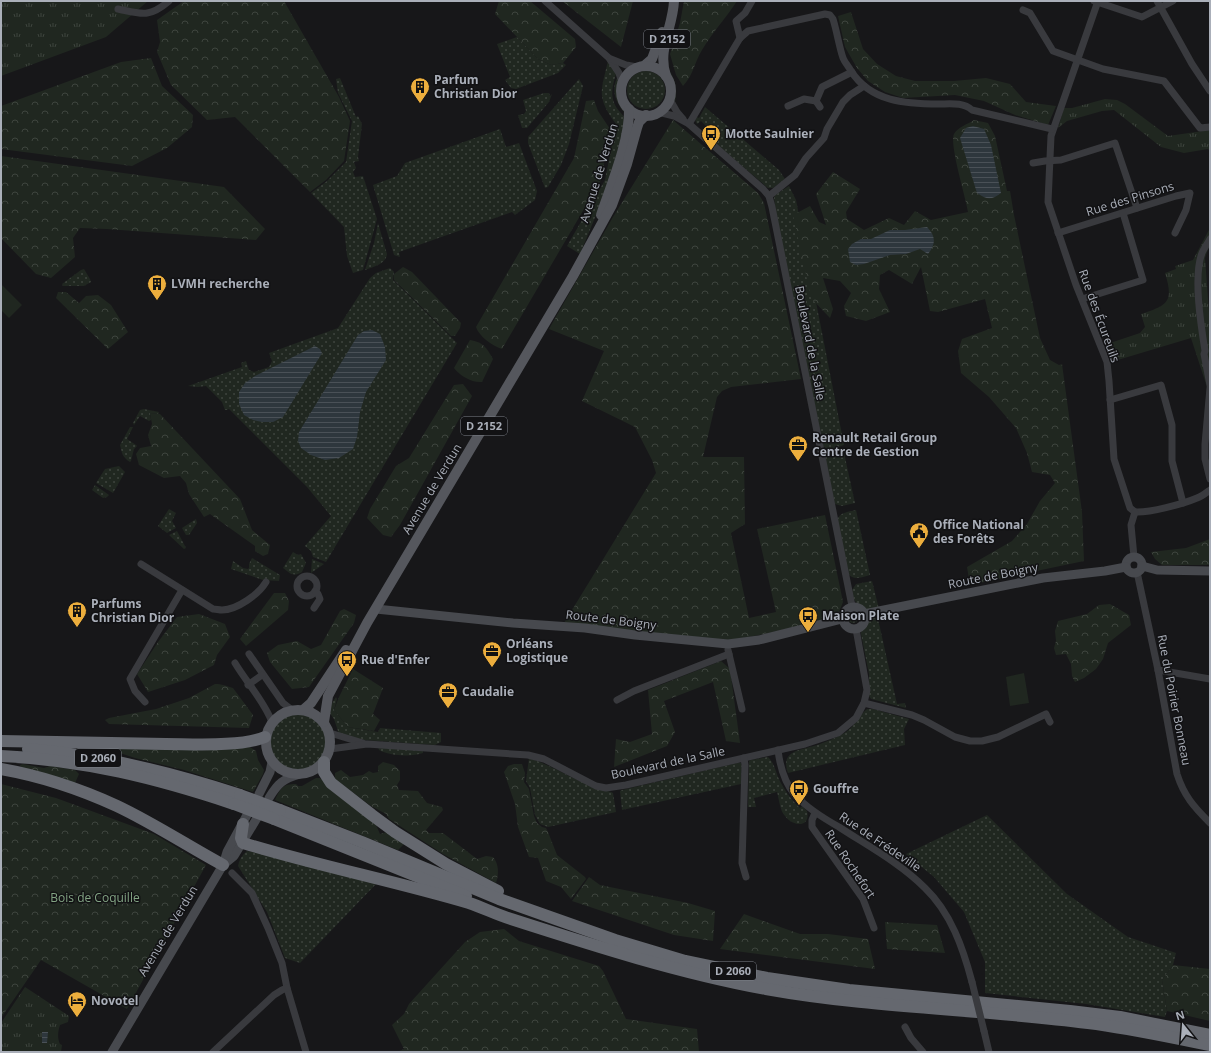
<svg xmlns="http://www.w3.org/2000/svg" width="1211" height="1053" font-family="'Open Sans',sans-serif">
  <defs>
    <pattern id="grass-dots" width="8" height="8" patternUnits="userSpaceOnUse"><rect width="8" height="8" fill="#202720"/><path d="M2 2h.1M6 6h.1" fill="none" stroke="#3e443e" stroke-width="1.8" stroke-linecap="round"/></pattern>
    <pattern id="forest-crowns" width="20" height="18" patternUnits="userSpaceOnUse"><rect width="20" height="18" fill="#202720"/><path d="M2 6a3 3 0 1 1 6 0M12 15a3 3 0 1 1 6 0" fill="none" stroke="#3e443e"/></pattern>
    <pattern id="park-tufts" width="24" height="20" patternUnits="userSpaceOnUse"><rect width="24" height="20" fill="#202720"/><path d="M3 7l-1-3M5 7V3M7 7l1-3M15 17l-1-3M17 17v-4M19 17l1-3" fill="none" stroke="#3e443e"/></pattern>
    <pattern id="water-rules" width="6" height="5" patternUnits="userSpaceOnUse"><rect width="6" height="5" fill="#2e373d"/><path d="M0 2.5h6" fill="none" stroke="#4a5157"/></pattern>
  </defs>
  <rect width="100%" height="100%" fill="#171719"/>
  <g fill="url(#grass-dots)">
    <path d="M517,37L538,59L551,65L563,63L566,65L558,73L516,89L511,88L505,80L510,77L497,44Z"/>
    <path d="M608,61L616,74C610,93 610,104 626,118L610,181L580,254L567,246L605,180L616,124C596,97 601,91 608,61Z"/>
    <path d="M668,68C675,79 678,89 675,102C671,96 674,90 672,83C670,77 668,74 668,68Z"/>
    <circle cx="646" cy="90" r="19"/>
    <path d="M618,76L619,97L626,114C616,104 610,89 618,76Z"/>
    <path d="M340,78L356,117L358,116L362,124L358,157L359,161L354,162L356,168L353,172L355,177L363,176L377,219L363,270L353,273L347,256L344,227L311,193L327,181L346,162L352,121L338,93L336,79Z"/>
    <path d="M579,79L583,86L569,144L561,165L548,187L545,188L528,143V137Z"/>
    <path d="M544,93H549L550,96L552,94L549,102L527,128H522L518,115L524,114L526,111L523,100Z"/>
    <path d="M705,107L779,170L785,179L773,188H768L708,137L713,133L701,121L697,124L695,120L697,117L699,118Z"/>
    <path d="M500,129L506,147L519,143L537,191L535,200L515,215L512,212L399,252L400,257L394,255L373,185L397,176L405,163Z"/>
    <path d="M789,186L796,200L844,445L830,450L822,446L778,227L774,198L775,195Z"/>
    <path d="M378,223L387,254C386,264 373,267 365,270L374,243Z"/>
    <path d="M390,268L394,272L393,280L457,343L326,562L313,557L311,551L305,546L304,547L331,516L307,487L229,409L227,410H225L222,402L206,386L198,387L188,386L242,367L241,363L246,361L249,370L254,372L269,367L272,361L269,353L338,328L370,278L376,273Z"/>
    <path d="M84,269L90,279L91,282L84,286H63L62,284L81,270Z"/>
    <path d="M144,409L159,412L158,414L150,413L151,420L149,421L140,416L134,425L133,423L140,410Z"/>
    <path d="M130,427H133L127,439L136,445L137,446L134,449L131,461L130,462C122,457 122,453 120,445Z"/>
    <path d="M844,453L855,503L842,506L835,504L825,460L826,457Z"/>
    <path d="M119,466L125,472L113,493L96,483L105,469Z"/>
    <path d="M95,485L109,495L107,497L103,498L92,490Z"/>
    <path d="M169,509L176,513L172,521L176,528L167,533L158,526Z"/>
    <path d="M856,510L870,575C862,577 854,581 848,574L837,521C839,512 848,512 856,510Z"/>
    <path d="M196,519L197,523L189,535H186L182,528Z"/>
    <path d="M177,531L186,548L184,549L169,535Z"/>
    <path d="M293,552L298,555L301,554L306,563L302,572C292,578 289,572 283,568Z"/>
    <path d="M252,558L280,575L279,581L263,580L231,569L233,561L243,568L248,569L249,568V564Z"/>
    <path d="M312,559L324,564L311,573Z"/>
    <path d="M872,581L879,609L865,610C856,602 853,602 852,590L856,584Z"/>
    <circle cx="853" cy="618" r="5"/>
    <path d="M873,617L878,619L897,704L905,703L906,708L871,699L869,696V674L861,634C861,628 867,620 873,617Z"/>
    <path d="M336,697L337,699L334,710L348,727L378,732L380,728L441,733V742L435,745L364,740L339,734L334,719L329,712L330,706Z"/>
    <path d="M867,709H873L909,719L904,729L905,745L788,773C779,749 804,750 820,744C828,741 838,737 846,732C855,726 859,715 867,709Z"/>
    <circle cx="297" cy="742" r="29"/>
    <path d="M378,747L423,750V753C412,757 389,756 379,750Z"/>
    <path d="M768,757C774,763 775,769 778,777C783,788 791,800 800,808L802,806L807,811C811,828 793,827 785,816C780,811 779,799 777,792L754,798L756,807H748L749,761L751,760Z"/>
    <path d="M529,758C557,767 582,786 611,792L613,793L616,812L548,827L540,824L535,815L530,788L526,781Z"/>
    <path d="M737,763H741L742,767L741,784L622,810L620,791L622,790Z"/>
    <path d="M987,815L1067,894L1128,937L1176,953L1173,965L1162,980L1167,1011L1165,1017L1086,1004L985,993V962L964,912L934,877L906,854Z"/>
    <path d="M247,851L254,852L378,882L300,963L285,958L267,912L238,866C239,860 242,855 247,851Z"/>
  </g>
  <g fill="url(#forest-crowns)">
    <path d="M184,1H284L339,97L350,121L344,161L326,180L310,192L235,117L207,120L171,85L157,52L160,42L157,20Z"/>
    <path d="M499,1H530L575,39L576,47L563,63L551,65L538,59L495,14Z"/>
    <path d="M562,1H633L621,47Z"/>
    <path d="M684,1H737C726,18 712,33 702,50C694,63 694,74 683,86L676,75L670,54L680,23Z"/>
    <path d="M851,12L863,49L877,64L896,76L915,81H954L986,78L1010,84L1026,102L1056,106L1048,125L1015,115L984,101L955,95L903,98L885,92L868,81L857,68L845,47L838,16Z"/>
    <path d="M151,58L162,86L193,115L192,127L167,148L132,166L1,149V106L121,62Z"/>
    <path d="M594,100L598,111L610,129L601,180L502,349C492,346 479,336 476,327L574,158L586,101Z"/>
    <path d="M673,120L758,193L764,203L801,379L731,387L722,391L717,397L703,457H744L745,524L731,533L749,618L776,612L757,529L825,515L843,602L837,617L769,633L728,641L564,623L656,473L652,460L635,427L582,401L604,351L549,329L613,217Z"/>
    <path d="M974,120L988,123L995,136L1007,191H1010L1014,215L1040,338L1050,360L1059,365L1062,364L1082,512L1084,561L970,585L967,567L1012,541L1027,524L1040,501L1055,483L1050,475L1032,472L1027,453L1016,428L989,397L961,373L958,351L962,339L992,328L985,299L938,312L930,311L921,267L912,284L889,270L880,275L879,289L890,312L866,321L846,316L844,306L851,293L840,281L823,278L833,309L830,318L811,298L793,215L810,206L819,222L826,225L816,194L833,172L860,189L846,212L847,219L864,230L889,218L904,225L915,211L931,220L968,212C966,198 949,144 954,134C958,127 968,124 974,120Z"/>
    <path d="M1,156L224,187L265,229L256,240L107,229L80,228L73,238L75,257L51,278L36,274L1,238Z"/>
    <path d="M403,267L412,272L461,323L460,328L455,336H451L394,280V274Z"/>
    <path d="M58,292H66L79,303L86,296L98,295L111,305L128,332L108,349L56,298Z"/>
    <path d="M470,340C483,342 486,347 493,359L482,382C472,383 460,376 454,368Z"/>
    <path d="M463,384L472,396L400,525L391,537L383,535L367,518L370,509L396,466L409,458L454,385Z"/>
    <path d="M150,413L160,414L240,499L252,530L270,545L268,554L263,556L255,551V546L210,514L204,517L189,494L186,483L180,476L164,478L139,465L136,454L140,448L151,446L148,435L152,424Z"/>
    <path d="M1210,539V565H1162L1155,559L1151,552L1186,548Z"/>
    <path d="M274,593H285L289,601L288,610L246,646L240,639Z"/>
    <path d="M1110,604L1129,615L1131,625L1108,643L1103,659L1096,669L1084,678L1075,682L1072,676L1071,664L1066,654L1056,655L1054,648L1056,641L1055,631L1058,621L1087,614L1099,605Z"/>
    <path d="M344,609L356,615L354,623L309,687L292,689L270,662L267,653L278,645L297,641L311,649L321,645L340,611Z"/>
    <path d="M199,614L225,624L230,637L217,655L214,665L185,680L148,692L137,674L158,642L177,617Z"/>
    <path d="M721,661L730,669L740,743L726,741L713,682L664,701L675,732L667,746L614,767L616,739L630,742L652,734L648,690Z"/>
    <path d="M353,669L383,688L373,714L380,720L374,731L348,727L334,710L339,697Z"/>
    <path d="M215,684C222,684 226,686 233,688L253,715L249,728L109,724L105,720L109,718L156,709L189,698Z"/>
    <path d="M119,747L218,749L250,747L256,751L258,760L264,770L263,774L253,792L184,770L135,758L120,753Z"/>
    <path d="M383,762L394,765L400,771V780L397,785L399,790L418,791L427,803L442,807L443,810L426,830L429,833H443L477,859L486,856L493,857C499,864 499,874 496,883L443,854L389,819L386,814L371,806L335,779V773L341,770L350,777L363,775L369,771L373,773L378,772V766Z"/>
    <path d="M23,764L44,768L50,766L75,770L79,774L75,783L21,768L20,765Z"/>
    <path d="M514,764H522L525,773L524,782L529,789L534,816L537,823L542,827L546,828L548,832L557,855L585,877L586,879L571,899L561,887L546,881L538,858L529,857L518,827L515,804L504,772L508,766Z"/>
    <path d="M316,778H320L376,825L380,834L387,832L404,844L398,850L275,800C281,788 282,784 296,784L298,786H302Z"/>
    <path d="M1,784L56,798L154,834L206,865L127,1009L41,960L1,1018Z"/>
    <path d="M589,877L600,885L688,903L715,911L713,941L674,935L572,901Z"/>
    <path d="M744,914L800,934H828L868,939L875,969L720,949Z"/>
    <path d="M885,922L937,925L945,953L887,949Z"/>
    <path d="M504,929L519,941L599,966L603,971L626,1019L697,1029L699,1052H397L404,1049L392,1025L404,1014L409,1004L465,942L480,932Z"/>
    <path d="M1173,965L1210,969V1021L1167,1011L1162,980Z"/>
  </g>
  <g fill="url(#park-tufts)">
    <path d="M1,1H148L106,37L1,76Z"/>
    <path d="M1105,99L1117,100L1125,104L1168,136L1210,130V151L1208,149L1184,153L1161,147L1114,110L1102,111L1067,121L1058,128L1064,108H1072Z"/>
    <path d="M1210,228V244L1205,258L1210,326V425L1207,453L1210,464V485L1202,457V443L1207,387L1191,338L1111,362L1107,344L1140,333L1145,327L1141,314C1168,305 1174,302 1165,273L1176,269L1175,266L1193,260Z"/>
    <path d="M25,987L69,1016L68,1022L60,1025C58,1031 57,1038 60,1044L62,1045L61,1052H1V1023Z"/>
  </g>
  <g fill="#202720">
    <path d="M1,284L22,305L9,318L1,310Z"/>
    <path d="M1024,673L1029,703L1010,706L1006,677Z"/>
  </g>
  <g fill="url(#water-rules)">
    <path d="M973,126L984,129L991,145L1001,193C992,200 987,200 977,193L960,138L966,128Z"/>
    <path d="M927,227C936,236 936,244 928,254L920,249L906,254L890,255L864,264L856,265L850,262L848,249L852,244L861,239H871L890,230H905Z"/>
    <path d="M372,330L380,334L385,347L386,360L366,392L360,412L357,437L353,449L339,458L325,460L311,455L301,448L298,441L299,432L358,335L364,331Z"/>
    <path d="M315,346L320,349L322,353L283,417L273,422H262L253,420L244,415L239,404V392L245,383L255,376Z"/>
    <path d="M42,1032H48L47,1043H42Z"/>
  </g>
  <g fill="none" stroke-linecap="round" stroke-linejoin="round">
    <g stroke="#393a3e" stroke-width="7">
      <path d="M545,1L609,58L619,73L622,83"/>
      <path d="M1094,1L1142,17L1173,1"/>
      <path d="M1098,1L1051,136L1048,202L1076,285L1107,362L1109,381L1114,459L1130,508L1135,512"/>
      <path d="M1157,1L1192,64L1210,91"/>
      <path d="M118,9C142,14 149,18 169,1"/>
      <path d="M1023,10L1030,13L1053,51L1103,69L1164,81L1200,128L1210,127"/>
      <path d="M740,38L736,21L745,13L752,1"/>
      <path d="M611,59L626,65L637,67"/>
      <path d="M669,98L677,112L683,119"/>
      <path d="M788,106L804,99L816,101"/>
      <path d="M820,107L816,101L822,87L852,72"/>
      <path d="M658,112L674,116L689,124L763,189L769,196L772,207L852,606"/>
      <path d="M689,124L740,38L748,31L825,14L830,15L833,19C837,32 839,46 843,58C845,63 849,67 851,71C871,102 906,104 939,104C950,104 963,102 972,110L1052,129"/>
      <path d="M1033,163L1045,161L1061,160L1115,143L1137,208"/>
      <path d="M769,196L795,175L806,158L824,138L827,129L843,102L850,95L864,86"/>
      <path d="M1058,233L1176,196L1190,193L1186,210L1175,233"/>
      <path d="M1210,239C1208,243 1204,248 1202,253C1193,276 1201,326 1205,351L1204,354L1210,385"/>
      <path d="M1082,299L1143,280L1123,213"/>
      <path d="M1210,388L1205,444V459L1210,479"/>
      <path d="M1110,400L1161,385L1172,425V461L1183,503"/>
      <path d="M1135,512C1149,513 1183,504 1197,498C1201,497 1206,493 1210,490"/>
      <path d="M1134,557L1131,525L1135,512"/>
      <path d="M141,564L213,609C216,609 219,610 222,610C237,610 259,594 266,582"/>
      <path d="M1137,572L1158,670L1177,774C1184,796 1194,807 1210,823"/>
      <circle cx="307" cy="586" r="10"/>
      <path d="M314,608L320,599L318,594L315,591"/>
      <path d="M728,650L742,709"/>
      <path d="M249,654L283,703L292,710"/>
      <path d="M235,663C247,683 264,701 272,722"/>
      <path d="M1158,670L1210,679"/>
      <path d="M248,685L262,675"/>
      <path d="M617,700L634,691L729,654"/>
      <path d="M145,702L135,691L130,679L182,590"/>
      <path d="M864,703L912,715L924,720L955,737L970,741H982L998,737L1046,714L1050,722"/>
      <path d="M330,733L363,743"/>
      <path d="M330,749L367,744L528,755L544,759L596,786L606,788L626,785L805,744L838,733L856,718L864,703L867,690L856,629"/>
      <path d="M778,750C780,767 784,782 795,795C807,808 823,818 839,827C868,846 900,863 925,888C951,913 963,948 972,982"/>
      <path d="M744,758L745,765L742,863L746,877"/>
      <path d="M815,813L812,820V827L863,899L874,928"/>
      <path d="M232,873L252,893L268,928L282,963L287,988L306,1052"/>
      <path d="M905,1027L911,1038L923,1052"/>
      <path d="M984,1031L989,1052"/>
      <path d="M213,1052L274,995L282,990L287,988"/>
    </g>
    <g stroke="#47494e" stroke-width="9">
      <circle cx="1134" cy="565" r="8"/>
      <path d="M1142,566L1157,570L1210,571"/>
      <circle cx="854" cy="618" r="11"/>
      <path d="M376,609L513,623L585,628L635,635L728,644L759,640L842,619"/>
      <path d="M864,614L1043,578L1105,571L1126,567"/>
      <path d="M259,794L270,772L272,762"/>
      <path d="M269,798C278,783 283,779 300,774"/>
      <path d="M223,865L234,856L257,818"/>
      <path d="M112,1052L223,865L227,852L247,815"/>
    </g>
    <g stroke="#55575d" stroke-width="10">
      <path d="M644,66L652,59L662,32"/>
      <circle cx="646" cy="91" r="25"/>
      <path d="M666,76C657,50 673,27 674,1"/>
      <path d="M601,215C611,185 630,140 629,109"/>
      <circle cx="298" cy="742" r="32"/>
      <path d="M303,710L311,703L346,650"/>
      <path d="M324,722L328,696L367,623L573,276L612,205L627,164L637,128L639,122L646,115"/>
    </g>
    <g stroke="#65686f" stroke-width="12">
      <path d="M1,741C56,742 111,743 166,744C194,744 240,747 265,737"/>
      <path d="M28,749C101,755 170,772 240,795"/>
      <path d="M1,756C84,760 156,778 234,804"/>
      <path d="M324,762V772L331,783L372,815L395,832L446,864L498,891"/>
      <path d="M1,769C41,776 80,789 117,806C153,823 188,846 223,865"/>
      <path d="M280,810L362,842L499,899L615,940L685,961L767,978L849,990L1070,1011L1120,1017L1210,1035"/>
      <path d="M274,819L466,896"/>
      <path d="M243,824L241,838L243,843C318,866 395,881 469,903C484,908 497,915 511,919C595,946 679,973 766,989C872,1008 980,1009 1088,1023C1129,1028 1169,1037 1210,1045"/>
    </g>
    <path stroke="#393a3e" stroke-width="7" d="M972,982L984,1031"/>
    <g stroke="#65686f" stroke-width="12">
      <path d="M240,795L280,810"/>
      <path d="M234,804L274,819"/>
    </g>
  </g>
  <defs>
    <g id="building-pin" transform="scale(1)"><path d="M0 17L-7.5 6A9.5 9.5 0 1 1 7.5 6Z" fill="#ecae3d" stroke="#121214"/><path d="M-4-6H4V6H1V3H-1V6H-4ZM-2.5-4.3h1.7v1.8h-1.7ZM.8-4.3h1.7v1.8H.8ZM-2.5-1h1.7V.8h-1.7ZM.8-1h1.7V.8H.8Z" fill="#111"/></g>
    <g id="bus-pin" transform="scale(1)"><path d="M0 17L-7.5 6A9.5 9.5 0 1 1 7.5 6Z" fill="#ecae3d" stroke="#121214"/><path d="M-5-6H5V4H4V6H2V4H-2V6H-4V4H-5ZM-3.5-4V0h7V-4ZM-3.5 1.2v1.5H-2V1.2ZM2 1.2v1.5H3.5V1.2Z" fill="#111"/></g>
    <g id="office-pin" transform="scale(1)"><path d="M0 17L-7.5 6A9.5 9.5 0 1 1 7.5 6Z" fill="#ecae3d" stroke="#121214"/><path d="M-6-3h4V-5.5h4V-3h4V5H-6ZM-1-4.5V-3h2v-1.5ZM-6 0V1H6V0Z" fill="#111"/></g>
    <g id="civic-pin" transform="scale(1)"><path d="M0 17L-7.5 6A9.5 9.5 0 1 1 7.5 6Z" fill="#ecae3d" stroke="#121214"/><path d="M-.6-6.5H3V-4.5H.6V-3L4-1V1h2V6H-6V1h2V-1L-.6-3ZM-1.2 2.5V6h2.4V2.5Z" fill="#111"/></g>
    <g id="hotel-pin" transform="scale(1)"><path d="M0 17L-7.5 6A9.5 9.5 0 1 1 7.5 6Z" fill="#ecae3d" stroke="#121214"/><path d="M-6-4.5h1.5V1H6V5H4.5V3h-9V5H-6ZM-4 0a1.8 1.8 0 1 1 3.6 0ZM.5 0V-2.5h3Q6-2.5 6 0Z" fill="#111"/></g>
  </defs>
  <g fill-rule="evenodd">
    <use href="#building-pin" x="420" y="87"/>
    <use href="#bus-pin" x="711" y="134"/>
    <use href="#building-pin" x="157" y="284"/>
    <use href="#office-pin" x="798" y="445"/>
    <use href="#civic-pin" x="919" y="532"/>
    <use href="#building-pin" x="77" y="611"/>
    <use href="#bus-pin" x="808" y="616"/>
    <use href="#office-pin" x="492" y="651"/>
    <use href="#bus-pin" x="347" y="660"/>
    <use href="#office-pin" x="448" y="692"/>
    <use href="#bus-pin" x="799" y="789"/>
    <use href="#hotel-pin" x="77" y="1001"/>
  </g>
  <g text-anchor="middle" stroke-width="3" stroke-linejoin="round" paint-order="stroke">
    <g fill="#121214" stroke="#7c8088" stroke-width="1">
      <rect x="644" y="30" width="46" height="18" rx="3"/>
      <rect x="461" y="417" width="46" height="18" rx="3"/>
      <rect x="75" y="749" width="46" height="18" rx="3"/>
      <rect x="710" y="962" width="46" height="18" rx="3"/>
    </g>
    <g font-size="11" font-weight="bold" fill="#aaafb9">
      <text x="667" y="43">D 2152</text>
      <text x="484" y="430">D 2152</text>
      <text x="98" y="762">D 2060</text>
      <text x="733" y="975">D 2060</text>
    </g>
    <g font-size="12" font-weight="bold" fill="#aaafb9" stroke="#121214" text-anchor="start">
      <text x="434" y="84">Parfum<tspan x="434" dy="14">Christian Dior</tspan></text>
      <text x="725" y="138">Motte Saulnier</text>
      <text x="171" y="288">LVMH recherche</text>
      <text x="812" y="442">Renault Retail Group<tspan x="812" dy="14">Centre de Gestion</tspan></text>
      <text x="933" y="529">Office National<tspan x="933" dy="14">des Forêts</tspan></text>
      <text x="91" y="608">Parfums<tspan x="91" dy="14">Christian Dior</tspan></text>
      <text x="822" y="620">Maison Plate</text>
      <text x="506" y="648">Orléans<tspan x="506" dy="14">Logistique</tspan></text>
      <text x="361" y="664">Rue d'Enfer</text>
      <text x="462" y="696">Caudalie</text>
      <text x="813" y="793">Gouffre</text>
      <text x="91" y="1005">Novotel</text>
    </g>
    <g font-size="12" fill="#aaafb9" stroke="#121214">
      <text transform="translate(599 173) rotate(-73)" y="4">Avenue de Verdun</text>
      <text transform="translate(1130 199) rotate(-17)" y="4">Rue des Pinsons</text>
      <text transform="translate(1099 316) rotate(70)" y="4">Rue des Écureuils</text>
      <text transform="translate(810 343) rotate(79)" y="4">Boulevard de la Salle</text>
      <text transform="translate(432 489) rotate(-59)" y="4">Avenue de Verdun</text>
      <text transform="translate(993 576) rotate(-11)" y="4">Route de Boigny</text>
      <text transform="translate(611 620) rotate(7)" y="4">Route de Boigny</text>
      <text transform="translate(1174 700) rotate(79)" y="4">Rue du Poirier Bonneau</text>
      <text transform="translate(668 763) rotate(-12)" y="4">Boulevard de la Salle</text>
      <text transform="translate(880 842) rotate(34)" y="4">Rue de Frédeville</text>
      <text transform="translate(850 864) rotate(56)" y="4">Rue Rochefort</text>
      <text transform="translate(168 931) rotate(-59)" y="4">Avenue de Verdun</text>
    </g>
    <g font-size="12" fill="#82a383" stroke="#121214">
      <text x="95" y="902">Bois de Coquille</text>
    </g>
  </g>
  <rect width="1211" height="1053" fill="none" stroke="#aaafb9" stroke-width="4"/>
  <g transform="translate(1183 1025) rotate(343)" stroke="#121214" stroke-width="3" paint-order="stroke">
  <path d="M0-3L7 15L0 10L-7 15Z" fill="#aaafb9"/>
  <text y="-6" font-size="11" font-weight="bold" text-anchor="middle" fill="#aaafb9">N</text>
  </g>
</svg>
